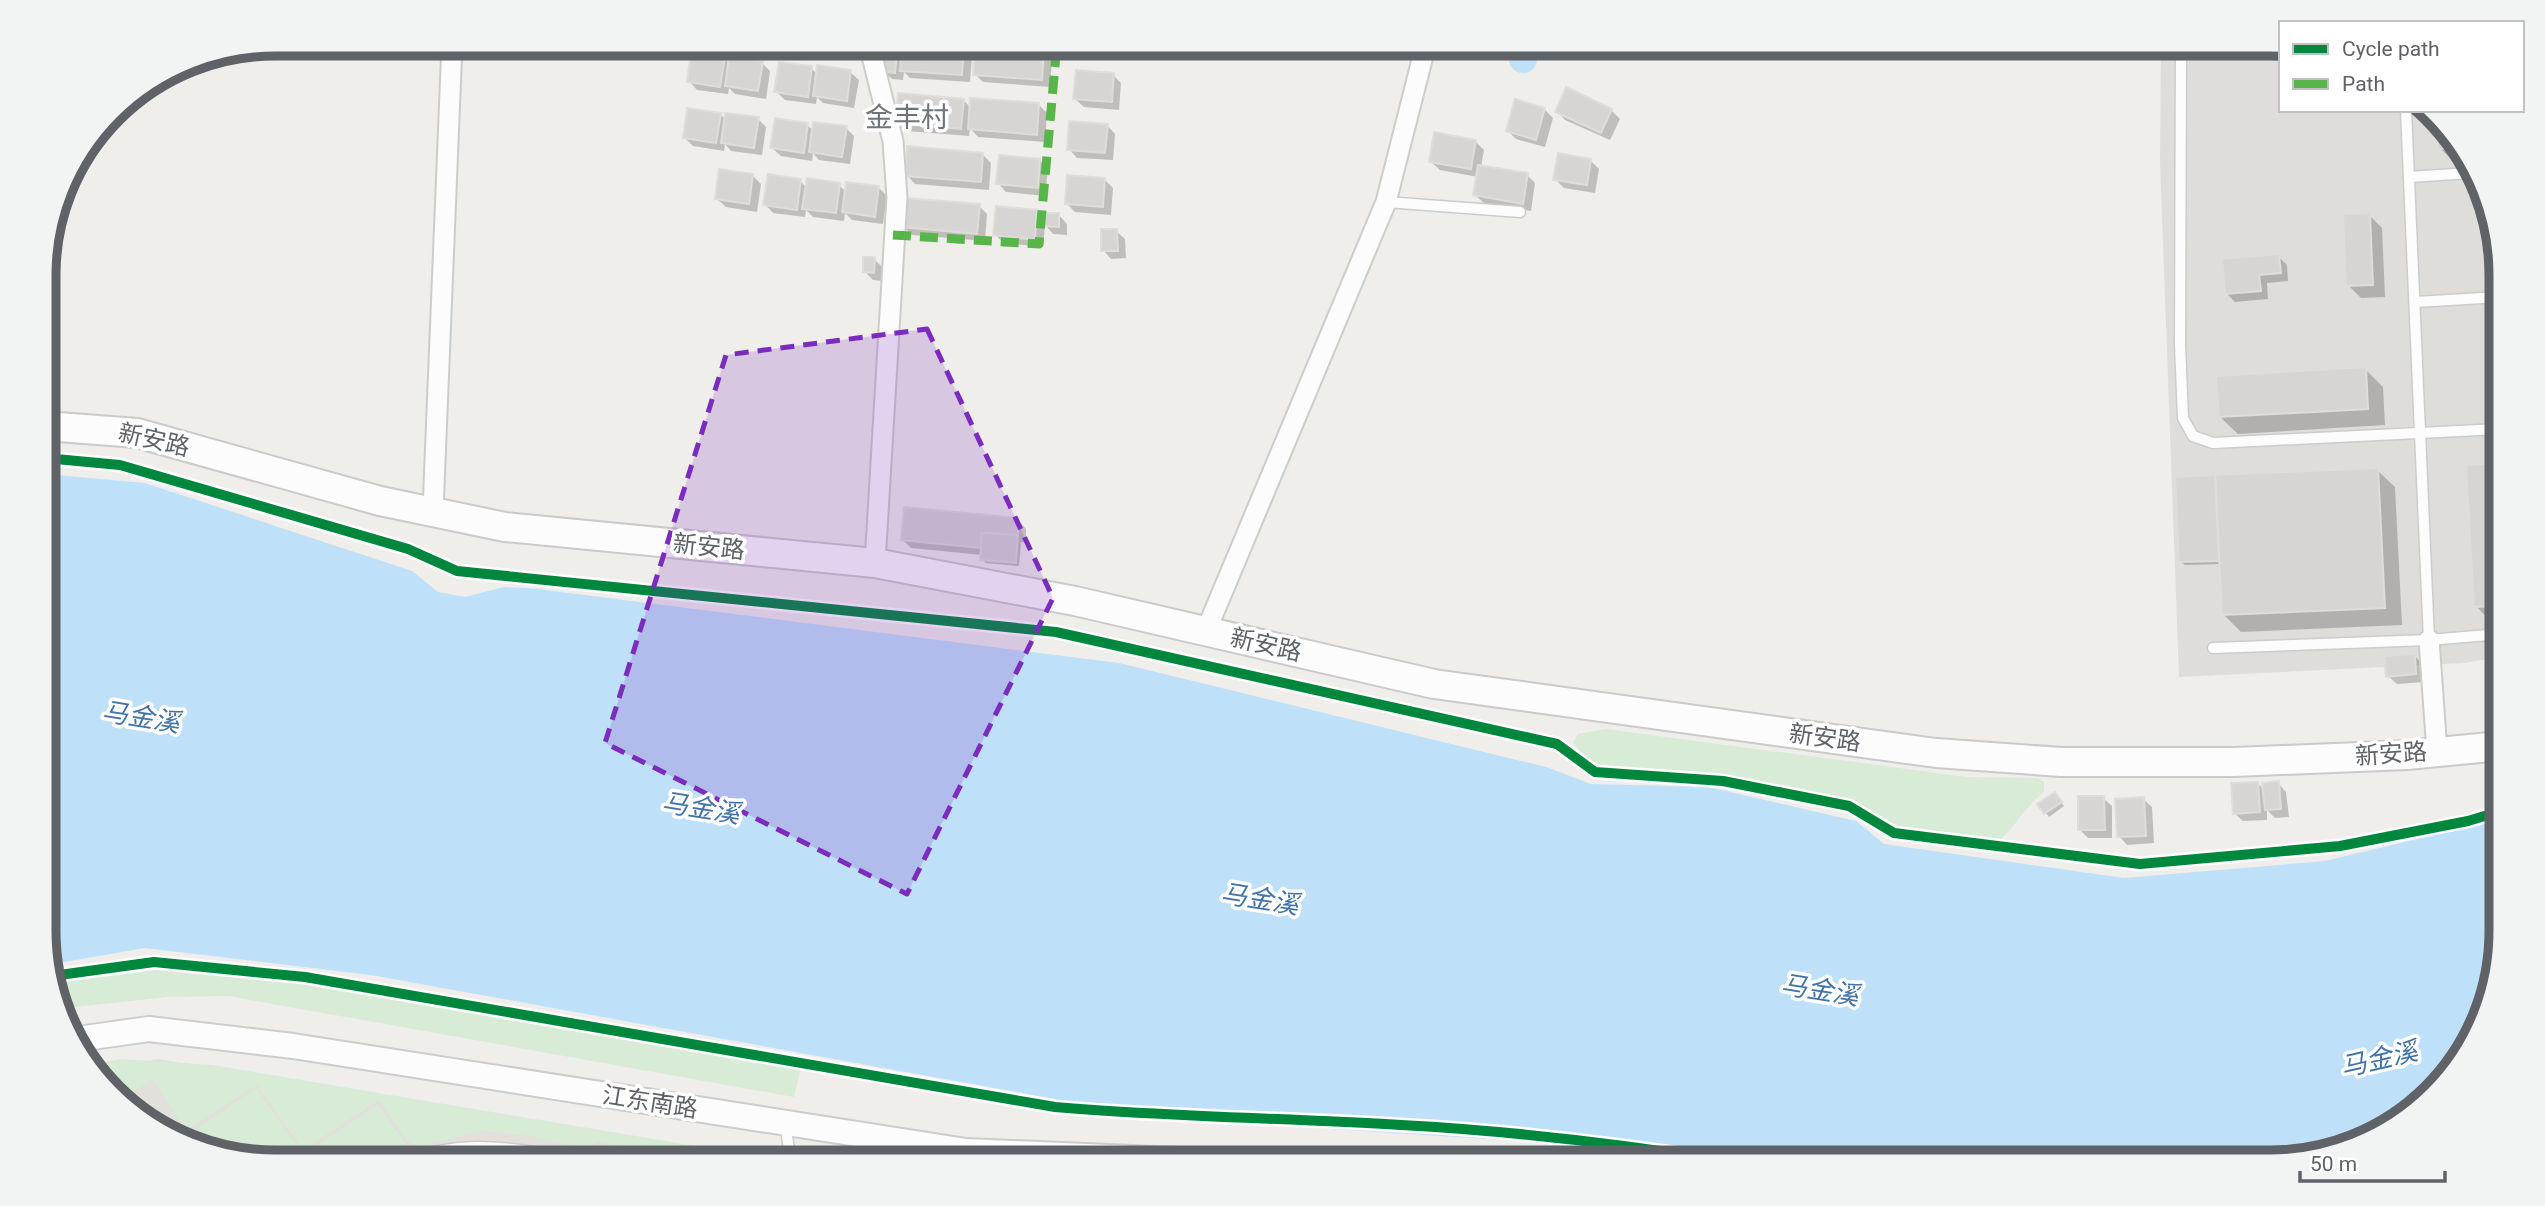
<svg xmlns="http://www.w3.org/2000/svg" width="2545" height="1206" font-family="Roboto,'Noto Sans SC',sans-serif">
  <rect width="100%" height="100%" fill="#efeeea"/>
  <path fill="#dfddda" d="M2161,44L2281,46V110H2422L2454,134L2499,245L2500,657L2464,663L2179,677L2160,161Z"/>
  <path fill="#e2e0da" d="M158,1059L768,1162H275L186,1145L92,1072Z"/>
  <g fill="#d8ebd6">
    <path d="M1606,729L1967,777L2038,778L2044,782V792C2026,806 2017,824 2001,839L1923,832L1899,826L1844,799L1710,774L1608,767L1591,762L1573,743L1578,734Z"/>
    <path d="M158,970L256,977L339,989L801,1068L794,1097L228,996L168,997L65,1008L55,983Z"/>
    <path d="M121,1059L212,1065L761,1157L763,1162H650L632,1157L621,1146L597,1142L589,1149L530,1136L484,1131L416,1147L407,1141L381,1102H376L303,1150L257,1085L186,1130L153,1079L125,1097L92,1072L89,1065Z"/>
    <path d="M256,1088L303,1155L378,1104L405,1143L378,1162H275L186,1145L180,1140Z"/>
  </g>
  <g fill="#bfe0f9">
    <circle cx="1523" cy="59" r="14"/>
    <path d="M45,474L145,483L412,571L438,592L465,597L504,587L529,588L1119,663L1546,767L1591,784L1709,787L1856,821L1884,844L2124,878L2325,861L2501,819V932L2484,1020L2444,1083L2399,1123L2285,1162H1682L1518,1141L1067,1112L1055,1099L371,975L145,948L47,965Z"/>
  </g>
  <g fill="#0003">
    <path d="M812,44H832L818,50Z"/>
    <path d="M886,44H897L903,50V44L964,47L972,56L970,82L910,78L904,72L903,80L892,79L883,71Z"/>
    <path d="M1077,44H1124L1123,54L1084,50Z"/>
    <path d="M1043,50L1052,59L1050,87L983,82L975,74Z"/>
    <path d="M724,58L730,64L762,63L770,71L766,99L735,94L729,88L728,94L697,90L689,81Z"/>
    <path d="M811,68L818,75L850,72L859,80L854,108L823,103L817,97L816,104L785,100L776,91Z"/>
    <path d="M1113,75L1121,83L1119,110L1084,107L1075,99Z"/>
    <path d="M1566,90L1611,110L1620,119L1610,140L1565,120L1557,111Z"/>
    <path d="M963,100L971,108L1039,105L1047,113L1045,142L978,137L970,128L969,136L906,131L898,122Z"/>
    <path d="M1544,109L1553,118L1545,147L1516,139L1508,131Z"/>
    <path d="M720,114L726,120L758,119L766,127L762,155L731,151L725,144L724,151L693,146L685,138Z"/>
    <path d="M807,125L814,131L846,128L854,136L850,164L819,160L813,153L812,161L781,156L772,148Z"/>
    <path d="M1107,125L1115,134L1113,160L1077,158L1069,149Z"/>
    <path d="M2454,134L2465,161H2453L2440,148Z"/>
    <path d="M1475,141L1484,150L1481,167L1527,175L1535,183L1531,211L1484,203L1475,195L1478,177L1440,170L1431,162Z"/>
    <path d="M982,154L991,163L989,190L915,184L907,175Z"/>
    <path d="M1590,160L1599,169L1595,193L1564,188L1555,179Z"/>
    <path d="M1040,161L1048,169L1045,196L1006,192L998,183Z"/>
    <path d="M752,175L761,184L757,212L726,207L717,199Z"/>
    <path d="M1105,180L1113,188L1111,215L1075,212L1067,204Z"/>
    <path d="M800,181L807,188L839,185L846,192L879,188L887,196L883,224L852,220L845,213L844,221L813,217L806,210L805,217L773,213L765,204Z"/>
    <path d="M979,206L987,214L985,241L912,235L904,227Z"/>
    <path d="M1037,212L1045,220L1059,215L1067,224V235L1053,234L1045,225L1043,247L1003,243L995,234Z"/>
    <path d="M2369,215L2382,228L2385,297L2361,298L2348,285Z"/>
    <path d="M1116,231L1125,239L1126,258L1111,259L1103,250Z"/>
    <path d="M2278,256L2287,265L2288,281L2267,283L2268,299L2235,302L2226,293Z"/>
    <path d="M874,259L883,268L882,281L873,280L865,272Z"/>
    <path d="M2365,369L2383,387L2385,425L2238,434L2220,417Z"/>
    <path d="M2500,464V623L2493,624L2476,606Z"/>
    <path d="M2377,470L2395,487L2402,625L2241,632L2223,614L2221,564L2185,565L2181,562L2177,478Z"/>
    <path d="M1018,520L1026,529V543L1021,542L1019,566L985,563L982,555L911,548L902,539Z"/>
    <path d="M2414,655L2422,664L2424,682L2397,684L2388,676Z"/>
    <path d="M2278,783L2286,792L2289,817L2275,818L2267,810V820L2243,821L2234,813L2258,784L2265,790Z"/>
    <path d="M2058,798L2064,806L2049,817L2039,804Z"/>
    <path d="M2103,798L2112,806V838H2088L2080,830Z"/>
    <path d="M2143,799L2152,807L2154,843L2127,845L2119,836Z"/>
  </g>
  <g fill="#d6d5d3" stroke="#deddd9" stroke-width="2">
    <path d="M884,44H898L895,73L881,71Z"/>
    <path d="M902,44L964,45L962,75L900,71Z"/>
    <path d="M975,44L1044,49L1042,80L973,75Z"/>
    <path d="M691,51L725,56L720,87L687,82Z"/>
    <path d="M729,56L763,61L758,91L725,86Z"/>
    <path d="M779,62L812,66L808,97L774,92Z"/>
    <path d="M817,65L851,70L847,101L813,96Z"/>
    <path d="M1076,70L1114,73L1112,102L1073,99Z"/>
    <path d="M1566,87L1612,109L1601,133L1555,112Z"/>
    <path d="M898,93L964,99L961,129L896,123Z"/>
    <path d="M970,98L1039,103L1037,135L968,129Z"/>
    <path d="M1515,99L1545,108L1536,140L1506,131Z"/>
    <path d="M687,108L721,113L716,143L683,138Z"/>
    <path d="M725,113L759,117L754,148L721,143Z"/>
    <path d="M775,118L808,123L804,153L770,148Z"/>
    <path d="M1069,121L1108,124L1105,153L1067,150Z"/>
    <path d="M2437,121L2454,134L2459,148L2438,149Z"/>
    <path d="M813,122L847,126L842,157L809,152Z"/>
    <path d="M1434,132L1476,140L1471,169L1429,162Z"/>
    <path d="M907,146L983,153L981,182L905,176Z"/>
    <path d="M1558,153L1591,159L1587,185L1553,180Z"/>
    <path d="M999,155L1040,159L1038,188L996,184Z"/>
    <path d="M1478,165L1528,173L1523,204L1473,195Z"/>
    <path d="M719,169L753,174L749,204L715,199Z"/>
    <path d="M768,174L801,179L797,210L763,205Z"/>
    <path d="M1067,175L1105,178L1103,207L1065,204Z"/>
    <path d="M807,178L840,183L836,213L802,209Z"/>
    <path d="M846,182L879,186L875,217L842,212Z"/>
    <path d="M904,198L980,204L977,234L902,227Z"/>
    <path d="M996,206L1037,210L1035,240L993,235Z"/>
    <path d="M1043,213H1059V227L1043,226Z"/>
    <path d="M2370,213L2373,285L2346,286L2343,214Z"/>
    <path d="M1101,229H1117L1118,251H1101Z"/>
    <path d="M2279,254L2281,273L2259,275L2261,291L2225,294L2222,259Z"/>
    <path d="M863,257H875L874,273L863,272Z"/>
    <path d="M2366,367L2368,409L2219,417L2216,376Z"/>
    <path d="M2500,463V606L2474,607L2466,465Z"/>
    <path d="M2378,468L2385,608L2222,615L2215,475Z"/>
    <path d="M2215,475L2219,561L2179,562L2175,477Z"/>
    <path d="M904,507L1019,518L1018,535L982,533L981,548L901,540Z"/>
    <path d="M982,533L1018,535L1016,563L980,560Z"/>
    <path d="M2415,654L2416,674L2386,677L2384,656Z"/>
    <path d="M2279,781L2281,809L2265,810L2262,783Z"/>
    <path d="M2258,782L2260,812L2233,814L2231,783Z"/>
    <path d="M2055,792L2062,802L2044,814L2037,804Z"/>
    <path d="M2078,796H2104L2105,830H2078Z"/>
    <path d="M2144,797L2146,836L2117,837L2115,799Z"/>
  </g>
  <g fill="none" stroke-linecap="round" stroke-linejoin="round">
    <g stroke="#cbcccc" stroke-width="13">
      <g id="service">
        <path d="M2181,44L2180,344L2183,418L2193,436L2213,443L2500,429"/>
        <path d="M2406,110L2429,640"/>
        <path d="M2409,177L2470,173"/>
        <path d="M1386,202L1520,212"/>
        <path d="M2416,302L2499,297"/>
        <path d="M2213,648L2429,640L2500,634"/>
        <path d="M785,1123L791,1162"/>
        <path d="M405,1162C459,1137 525,1148 581,1162"/>
        <path d="M900,1162L907,1143"/>
      </g>
    </g>
    <g stroke="#cbcccc" stroke-width="23">
      <g id="minor">
        <path d="M869,44L893,141L897,197L875,563"/>
        <path d="M433,510L452,44"/>
        <path d="M1206,631L1386,202L1426,44"/>
        <path d="M2429,640L2437,752"/>
      </g>
    </g>
    <g stroke="#cbcccc" stroke-width="28">
      <path id="tertiary" d="M78,1039L149,1029L293,1046L966,1151L1225,1162"/>
    </g>
    <g stroke="#cacacb" stroke-width="32">
      <path id="secondary" d="M45,426L137,433L380,501L505,527L875,563L1075,601L1434,684L1936,753L2061,762H2234L2407,755L2501,746"/>
    </g>
    <use href="#service" stroke="#fdfcfc" stroke-width="10"/>
    <use href="#minor" stroke="#fdfcfc" stroke-width="19"/>
    <use href="#tertiary" stroke="#fdfcfc" stroke-width="24"/>
    <use href="#secondary" stroke="#fdfcfc" stroke-width="28"/>
    <g stroke="#58b549" stroke-width="9" stroke-dasharray="18 9" stroke-linecap="butt">
      <path d="M893,235L1039,244L1057,44"/>
      <path d="M1025,1162L1027,1154"/>
    </g>
    <g stroke="#fff" stroke-width="15">
      <g id="cycleway">
        <path d="M45,458L120,465L408,549L457,571L1056,632L1557,744L1595,772L1723,781L1849,806L1894,833L2140,864L2340,846L2468,821L2501,811"/>
        <path d="M52,976L154,962L305,977L1055,1107C1170,1117 1285,1118 1401,1125C1512,1131 1623,1144 1734,1162"/>
      </g>
    </g>
    <use href="#cycleway" stroke="#00873e" stroke-width="10"/>
  </g>
  <path fill="#7b2cbf" fill-opacity="0.2" stroke="#7b2cbf" stroke-width="5" stroke-dasharray="14 9" stroke-linejoin="round" d="M927,329L1053,598L907,894L605,743L726,355Z"/>
  <g text-anchor="middle" stroke-width="7" stroke-linejoin="round" paint-order="stroke">
    <g font-size="24" fill="#5f6368" stroke="#fff">
      <text transform="translate(154 440) rotate(13)" y="8">新安路</text>
      <text transform="translate(709 547) rotate(6)" y="8">新安路</text>
      <text transform="translate(1266 645) rotate(13)" y="8">新安路</text>
      <text transform="translate(1825 738) rotate(8)" y="8">新安路</text>
      <text transform="translate(2391 754) rotate(-4)" y="8">新安路</text>
      <text transform="translate(650 1102) rotate(9)" y="8">江东南路</text>
    </g>
    <g font-size="26" font-style="italic" fill="#4174aa" stroke="#fff">
      <text transform="translate(141 717) rotate(9)" y="9">马金溪</text>
      <text transform="translate(701 808) rotate(9)" y="9">马金溪</text>
      <text transform="translate(1260 899) rotate(9)" y="9">马金溪</text>
      <text transform="translate(1820 990) rotate(9)" y="9">马金溪</text>
      <text transform="translate(2379 1059) rotate(-13)" y="9">马金溪</text>
    </g>
    <g font-size="28" fill="#70757a" stroke="#fff">
      <text x="907" y="127">金丰村</text>
    </g>
  </g>
  <path d="M0 0H2545V1206H0ZM275 56H2270A219 219 0 0 1 2489 275V931A219 219 0 0 1 2270 1150H275A219 219 0 0 1 56 931V275A219 219 0 0 1 275 56Z" fill="#f2f3f3" fill-rule="evenodd"/>
  <path fill="none" stroke="#5f6368" stroke-width="9" d="M275 56H2270A219 219 0 0 1 2489 275V931A219 219 0 0 1 2270 1150H275A219 219 0 0 1 56 931V275A219 219 0 0 1 275 56Z"/>
  <rect x="2279" y="21" width="245" height="91" fill="#ffffff" stroke="#bfc1c3" stroke-width="2"/>
  <rect x="2293" y="44" width="35" height="10" fill="#00873e" stroke="#bfc1c3" stroke-width="2"/>
  <text x="2342" y="56" font-size="21" fill="#5f6368">Cycle path</text>
  <rect x="2293" y="79" width="35" height="10" fill="#58b549" stroke="#bfc1c3" stroke-width="2"/>
  <text x="2342" y="91" font-size="21" fill="#5f6368">Path</text>
  <path d="M2300 1171v10h145v-10" fill="none" stroke="#5f6368" stroke-width="3.5"/>
  <text x="2310" y="1171" font-size="21" fill="#5f6368" stroke="#ffffff" stroke-width="5" paint-order="stroke">50 m</text>
</svg>
